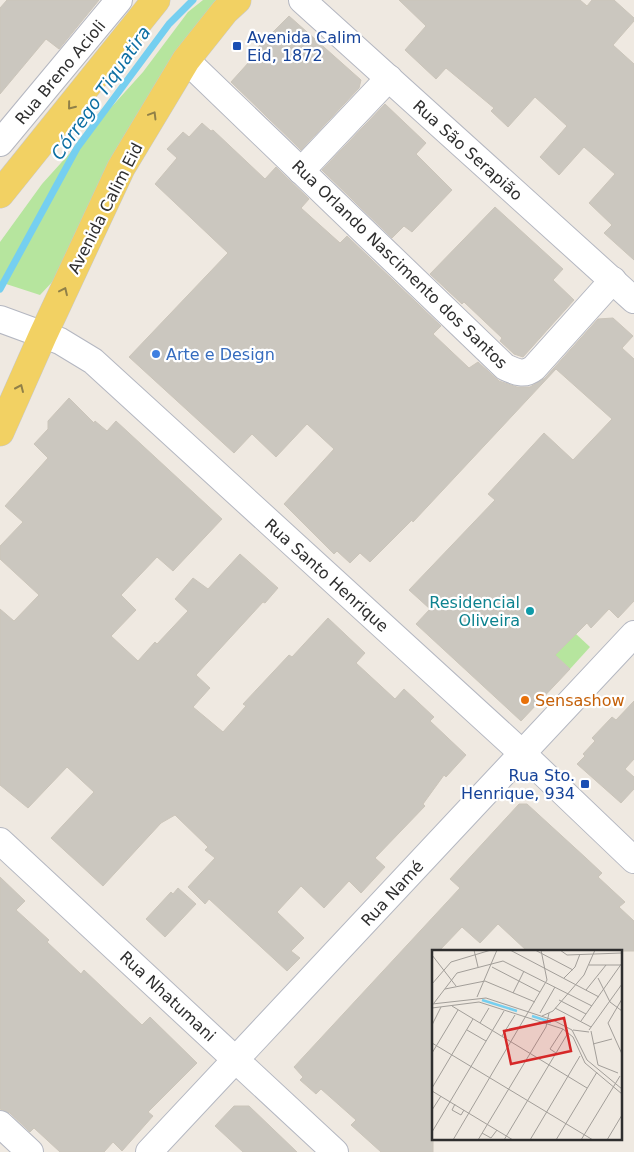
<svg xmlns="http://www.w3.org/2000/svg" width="634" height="1152" font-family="'DejaVu Sans',sans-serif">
  <rect width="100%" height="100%" fill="#efe9e1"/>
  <g fill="#b6e59e">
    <path d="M203,0H228L69,264L40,295L0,282V242L42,184L143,72L188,12Z"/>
    <path d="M576,634L590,647L570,669L555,655Z"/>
  </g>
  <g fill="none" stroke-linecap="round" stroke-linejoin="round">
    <path stroke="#75cff0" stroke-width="7" d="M0,289L77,148L169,24L193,0"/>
  </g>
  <g fill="#cbc7bf" stroke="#cbc5ba">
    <path d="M7,0H99L59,49L46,39L0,94V8Z"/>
    <path d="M399,0H580L587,6L592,0H614L634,18V21L613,45L634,64V260L604,233L612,225L589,203L615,174L584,147L559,175L540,157L567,126L535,97L508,127L491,111L494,108L446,68L436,79L405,50L426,26Z"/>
    <path d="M289,16L361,80L359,88L301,150L231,82L259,51L256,49Z"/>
    <path d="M385,104L426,143L416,154L452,190L412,232L404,226L392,238L322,170Z"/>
    <path d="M202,123L211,131L213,130L265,179L276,167L309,199L301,208L340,243L347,236L441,326L433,334L469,368L478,362L499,381L517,387H530L545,378L598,319L613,318L633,336L622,348L634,359V601L618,618L609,609L591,628L587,623L555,655L570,669L521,721L416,624L430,609L409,590L495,500L488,494L544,433L573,460L612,419L556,369L413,522L412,520L370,562L360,553L350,563L337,551L334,554L284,504L334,449L307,424L276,457L252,434L234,453L129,357L228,253L155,184L177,158L167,149L183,132L189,137Z"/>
    <path d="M495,207L563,269L553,280L574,300L523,357L514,354L500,341L502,338L464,302L462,304L430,274Z"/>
    <path d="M69,398L94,423L95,421L107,431L116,421L222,519L173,571L157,557L121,595L136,610L111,636L138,661L155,642L157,644L188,611L175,599L193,578L208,589L240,554L278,588L265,603L263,602L196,675L210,688L193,707L223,732L246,706L243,704L289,655L292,657L328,618L365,653L356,663L395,699L404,689L434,717L430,721L466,755L446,777L444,775L423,804L425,806L375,858L385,867L361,893L349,881L324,908L301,886L277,912L304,938L291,951L300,958L287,971L209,899L205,904L188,887L215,858L205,850L208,847L175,815L161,823L103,886L51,838L94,792L67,767L28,808L0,785V609L14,621L39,595L0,559V546L23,522L5,506L48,458L34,444L48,429V421Z"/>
    <path d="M634,701V759L625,769L634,777V789L621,803L577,764L585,756L583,754L595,741L592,738L612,717L616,720Z"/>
    <path d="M519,804H527L586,858L602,873L598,877L625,902L619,907L634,921V951H527L498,924L480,943L462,927L439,951H433V1152H381L351,1125L356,1120L321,1089L316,1094L300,1080L303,1077L294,1067L460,888L450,879Z"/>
    <path d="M0,877L25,901L16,910L49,940L47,942L81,974L84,970L142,1025L150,1017L197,1063L148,1112L153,1116L122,1151L113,1142L104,1152H60L34,1128L30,1132L10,1113L0,1109Z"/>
    <path d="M178,888L196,904L165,937L146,919L171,892L173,894Z"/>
    <path d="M234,1106H249L297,1152H243L215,1126Z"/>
  </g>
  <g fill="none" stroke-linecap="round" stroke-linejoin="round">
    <g stroke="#b4b7c1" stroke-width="28">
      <g id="street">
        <path d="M302,0L634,300"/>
        <path d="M186,60L505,367C516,372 524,376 534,368L613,280"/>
        <path d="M0,143L119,0"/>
        <path d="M301,171L389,78"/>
        <path d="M0,319L60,341L93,361L522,753L634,860"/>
        <path d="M0,841L335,1152"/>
        <path d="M0,1124L30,1152"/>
        <path d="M149,1152L634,634"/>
      </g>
    </g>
    <g stroke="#c9c9c9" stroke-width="29">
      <g id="primary">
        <path d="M0,194L156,0"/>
        <path d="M0,432L43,335L121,168L186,60L225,11L237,0"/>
      </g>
    </g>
    <use href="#street" stroke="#fff" stroke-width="26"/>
    <use href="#primary" stroke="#f2d163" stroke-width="28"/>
  </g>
  <defs><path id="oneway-chevron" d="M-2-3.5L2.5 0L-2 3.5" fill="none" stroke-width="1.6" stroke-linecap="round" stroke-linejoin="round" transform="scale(1.25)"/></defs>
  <g stroke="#908048">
    <use href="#oneway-chevron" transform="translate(71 106) rotate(129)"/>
    <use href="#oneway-chevron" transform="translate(153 115) rotate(-59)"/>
    <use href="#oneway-chevron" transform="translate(64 291) rotate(-65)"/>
    <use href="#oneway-chevron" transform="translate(20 388) rotate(-66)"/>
  </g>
  <g fill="#1a4fb4" stroke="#fff" stroke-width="2">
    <rect x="232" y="41" width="10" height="10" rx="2.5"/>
    <rect x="580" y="779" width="10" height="10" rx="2.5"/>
  </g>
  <circle fill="#3f7fe0" stroke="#fff" stroke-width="2" cx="156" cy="354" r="5"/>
  <circle fill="#0f9aa8" stroke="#fff" stroke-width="2" cx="530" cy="611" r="5"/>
  <circle fill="#e8710a" stroke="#fff" stroke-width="2" cx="525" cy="700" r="5"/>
  <g text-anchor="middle" stroke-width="4.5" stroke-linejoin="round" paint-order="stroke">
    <g font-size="16" fill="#164399" stroke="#fff" text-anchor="start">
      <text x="247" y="43">Avenida Calim<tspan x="247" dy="18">Eid, 1872</tspan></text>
      <text x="575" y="781" text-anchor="end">Rua Sto.<tspan x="575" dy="18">Henrique, 934</tspan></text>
    </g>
    <g font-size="16" fill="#2e2e2e" stroke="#fff">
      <text transform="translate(60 72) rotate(-50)" y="6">Rua Breno Acioli</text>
      <text transform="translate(468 150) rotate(42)" y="6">Rua São Serapião</text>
      <text transform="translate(105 208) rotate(-63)" y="6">Avenida Calim Eid</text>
      <text transform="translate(400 264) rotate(44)" y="6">Rua Orlando Nascimento dos Santos</text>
      <text transform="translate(327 575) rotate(42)" y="6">Rua Santo Henrique</text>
      <text transform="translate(392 893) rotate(-47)" y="6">Rua Namé</text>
      <text transform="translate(168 996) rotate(43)" y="6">Rua Nhatumani</text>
    </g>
    <g font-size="16" fill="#366cbe" stroke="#fff" text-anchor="start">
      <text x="166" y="360">Arte e Design</text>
    </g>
    <g font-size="16" fill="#0d838f" stroke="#fff" text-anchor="end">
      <text x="520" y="608">Residencial<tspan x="520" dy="18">Oliveira</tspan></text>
    </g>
    <g font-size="16" fill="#c56008" stroke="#fff" text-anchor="start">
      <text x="535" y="706">Sensashow</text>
    </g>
    <g font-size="18" font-style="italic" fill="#0d6fa3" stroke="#fff">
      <text transform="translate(101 93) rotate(-55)" y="6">Córrego Tiquatira</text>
    </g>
  </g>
  <g transform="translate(432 950)">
    <rect width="190" height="190" fill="#efe9e1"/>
    <path fill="none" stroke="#75cff0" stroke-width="2.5" d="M50,50L85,61M100,66L119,72"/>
    <path fill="none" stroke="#a29e99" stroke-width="1" d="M42,0L46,17M78,0L167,47M103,0L141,20M128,0L135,5L190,3V0M0,5L24,36M157,15H189M60,17L108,42M132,28L143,17L148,4M166,28L178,52L190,61M0,34L19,12L59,0M13,39L53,31L103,52M154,40L174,15M81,43L92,21M45,47L65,0M190,49L176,73L190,104M127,50L154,64M2,53L25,23L71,11L160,56M0,54L54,48L121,70L140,80L155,110L190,139M20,56L155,138M0,58L47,52L131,79L141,87L153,113L190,144M123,58L159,77M108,63L123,37M110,66L121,61L152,25L163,0M149,71L190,13M48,73L57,58M0,75L9,57M35,80L54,91M141,80L157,82M157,80L190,34M159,81L166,115L186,123M70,86L83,65M0,93L161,190M161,94L180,89M0,103L26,60M124,103L118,99L131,79M0,138L41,69M0,141L81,190M23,154L20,160L29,165L32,160M0,160L9,146M0,182L72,61M50,183L59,188L65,180M21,190L115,30L109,0M46,190L114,77L117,63M72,190L136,83M98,190L148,106M124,190L165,122M149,190L188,126M175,190L190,165"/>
    <path fill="#d62828" fill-opacity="0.15" stroke="#d62828" stroke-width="2.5" d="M132,68L139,101L79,114L72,81Z"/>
    <rect width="190" height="190" fill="none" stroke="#2e2e2e" stroke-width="2.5"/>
  </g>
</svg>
